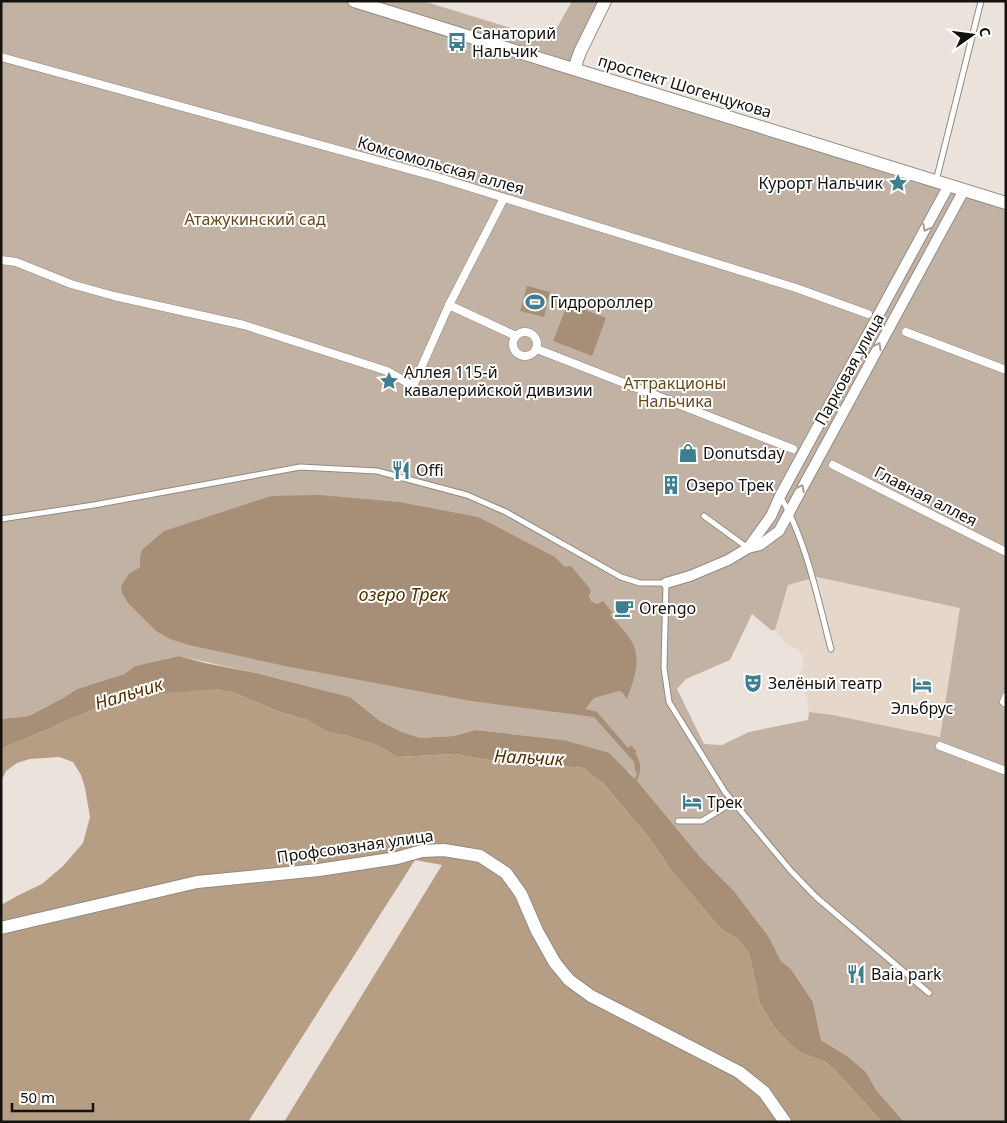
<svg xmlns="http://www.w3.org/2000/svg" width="1007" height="1123" font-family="'Noto Sans',sans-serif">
  <rect width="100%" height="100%" fill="#ebe3db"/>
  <path fill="#e5d8ca" d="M817,577L961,608L940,737L833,715L809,712L805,690L800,674L804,664L802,655L797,649L786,644L775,630L787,585Z"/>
  <path fill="#c2b2a3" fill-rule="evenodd" d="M1,1H423L550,40L572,1H605L574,69L1006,203V1122H904L877,1091L865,1071L847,1056L821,1040L813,1002L791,969L781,961L769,937L734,891L701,858L629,772L584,747L564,740L476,730L453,736L420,738L402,732L380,721L350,697L256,673L179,656L135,666L124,674L77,689L63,698L29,716L1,719ZM817,577L960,608L940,737L833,715L809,712L808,720L749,732L722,745L704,744L677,689L686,679L730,660L752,614L771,630H775L788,585Z"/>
  <path fill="#b69e84" d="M200,689H215L235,693L277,711L307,720L328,732L348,736L379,746L397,757L455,754L529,767L548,765L584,768L595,774L650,839L671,870L721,929L737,938L749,953L760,1003L774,1027L787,1041L801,1051L824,1061L834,1069L882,1122H284L442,865L415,860L248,1122H1V905L19,895L42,884L63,866L83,843L90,817L85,788L81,775L73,762L59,757L30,759L17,763L6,771L1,781V749L106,704L141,695Z"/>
  <g fill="#a78f77">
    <path d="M527,286L550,292L544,317L520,311Z"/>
    <path d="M568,303L606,318L592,356L553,341Z"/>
    <path d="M319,495L399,502L478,517L555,557L565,567L571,566L591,590L589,596L591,601L597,604L603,601L612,612L610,615C617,623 627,633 632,642C642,660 633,682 627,699L622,692L618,691L594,698L585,709L597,712L628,748L631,745L637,752L635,753C642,763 641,771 637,781L701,858L734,891L769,937L781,961L791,969L813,1002L821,1040L847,1056L865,1071L877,1091L904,1122H882L834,1069L824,1061L801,1052L787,1041L774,1027L760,1003L749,953L737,938L721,929L671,870L650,839L602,782L584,768L548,765L529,767L455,754L397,757L379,746L348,736L328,732L307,720L277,711L235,693L215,689L141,695L106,704L1,749V719L29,716L63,698L77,689L124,674L135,666L179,656L205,663L256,673L350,697L380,721L402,732L420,738L453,736L476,730L564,740L609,753L635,779L637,773L635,770L634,762L594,717L471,701L290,667L189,645L170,639L156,631L128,603L122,593L121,586L129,574L140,567V558L142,550L164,531L271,496Z"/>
  </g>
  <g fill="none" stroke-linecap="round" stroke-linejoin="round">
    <g stroke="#918a83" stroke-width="7">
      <g id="service">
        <path d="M936,181L981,1"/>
        <path d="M780,496C806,539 818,600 831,649"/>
        <path d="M704,516L748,548"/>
        <path d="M1,519L94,505L300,467L377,471L467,495L506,512L621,577L640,583H666L664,668L669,702L725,792L791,871L816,897L929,993"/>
        <path d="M678,821H702L733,802"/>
      </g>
    </g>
    <g stroke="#918a83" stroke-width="9">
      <g id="pedestrian">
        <path d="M1,57L437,177L796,288L868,314"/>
        <path d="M1,260L16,262L71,284L114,296L244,325L387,371L413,386L449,305L504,198"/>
        <path d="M449,305L516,336"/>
        <circle cx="525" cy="344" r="12"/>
        <path d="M906,332L1006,370"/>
        <path d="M537,349L793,449"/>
        <path d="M833,465L1006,552"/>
        <path d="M1006,697L1004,702L1006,703"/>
        <path d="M940,746L1006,771"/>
      </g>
    </g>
    <g stroke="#918a83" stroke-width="12">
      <g id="minor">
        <path d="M748,548L771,516L780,496L949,185"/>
        <path d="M666,583L690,576L728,560L748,548L760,545L779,531L964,190"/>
      </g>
    </g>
    <g stroke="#918a83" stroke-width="14">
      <g id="tertiary">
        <path d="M354,1L1006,203"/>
        <path d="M574,69L580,52L605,1"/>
        <path d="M1,928L197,882L319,870L397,858L422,851L444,850L480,856L506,873L521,894L537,931L555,963L569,980L591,996L739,1072L764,1092L785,1122"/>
      </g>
    </g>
    <use href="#service" stroke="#fff" stroke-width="5"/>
    <use href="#pedestrian" stroke="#fff" stroke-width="8"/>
    <use href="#minor" stroke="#fff" stroke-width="10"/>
    <use href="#tertiary" stroke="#fff" stroke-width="12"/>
  </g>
  <defs><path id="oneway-chevron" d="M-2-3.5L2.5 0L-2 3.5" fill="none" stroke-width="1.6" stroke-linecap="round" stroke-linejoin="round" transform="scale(1.25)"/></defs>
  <g stroke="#a1a09f">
    <use href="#oneway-chevron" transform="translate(926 228) rotate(118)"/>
    <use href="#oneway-chevron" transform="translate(878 346) rotate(-61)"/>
    <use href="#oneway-chevron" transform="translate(801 488) rotate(-63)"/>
  </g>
  <defs>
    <g id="bus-bare" transform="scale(1.5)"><path d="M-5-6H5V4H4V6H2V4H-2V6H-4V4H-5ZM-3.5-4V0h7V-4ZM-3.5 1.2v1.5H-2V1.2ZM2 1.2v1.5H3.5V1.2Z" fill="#3d7f91" stroke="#fff" stroke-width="2.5" paint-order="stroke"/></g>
    <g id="sight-bare" transform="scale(1.5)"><path d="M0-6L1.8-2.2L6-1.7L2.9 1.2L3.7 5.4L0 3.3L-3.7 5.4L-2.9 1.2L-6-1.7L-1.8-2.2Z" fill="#3d7f91" stroke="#fff" stroke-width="2.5" paint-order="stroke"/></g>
    <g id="stadium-bare" transform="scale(1.5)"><path d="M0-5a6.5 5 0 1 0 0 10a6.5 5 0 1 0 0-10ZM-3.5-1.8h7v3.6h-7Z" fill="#3d7f91" stroke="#fff" stroke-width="2.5" paint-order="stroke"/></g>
    <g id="shop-bare" transform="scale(1.5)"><path d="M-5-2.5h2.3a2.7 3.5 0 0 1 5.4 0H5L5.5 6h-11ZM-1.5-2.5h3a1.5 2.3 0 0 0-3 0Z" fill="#3d7f91" stroke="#fff" stroke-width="2.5" paint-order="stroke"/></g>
    <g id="restaurant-bare" transform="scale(1.5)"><path d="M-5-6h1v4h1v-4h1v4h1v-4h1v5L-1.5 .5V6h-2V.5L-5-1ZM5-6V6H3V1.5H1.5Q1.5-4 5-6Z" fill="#3d7f91" stroke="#fff" stroke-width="2.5" paint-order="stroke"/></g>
    <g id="building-bare" transform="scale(1.5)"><path d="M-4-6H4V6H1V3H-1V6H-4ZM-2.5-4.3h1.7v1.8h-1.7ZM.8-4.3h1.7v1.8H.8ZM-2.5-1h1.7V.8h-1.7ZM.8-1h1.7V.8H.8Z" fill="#3d7f91" stroke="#fff" stroke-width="2.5" paint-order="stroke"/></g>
    <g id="cafe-bare" transform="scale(1.5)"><path d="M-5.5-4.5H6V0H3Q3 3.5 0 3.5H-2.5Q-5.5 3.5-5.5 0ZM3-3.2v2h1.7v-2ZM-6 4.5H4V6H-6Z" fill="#3d7f91" stroke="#fff" stroke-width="2.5" paint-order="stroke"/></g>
    <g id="theatre-bare" transform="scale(1.5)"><path d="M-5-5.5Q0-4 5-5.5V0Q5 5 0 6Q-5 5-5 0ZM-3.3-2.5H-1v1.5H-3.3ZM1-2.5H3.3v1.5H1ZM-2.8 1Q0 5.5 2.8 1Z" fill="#3d7f91" stroke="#fff" stroke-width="2.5" paint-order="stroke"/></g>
    <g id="hotel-bare" transform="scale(1.5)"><path d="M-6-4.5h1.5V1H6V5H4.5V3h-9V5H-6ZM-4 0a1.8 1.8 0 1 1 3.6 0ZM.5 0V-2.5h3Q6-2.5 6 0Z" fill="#3d7f91" stroke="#fff" stroke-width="2.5" paint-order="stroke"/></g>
  </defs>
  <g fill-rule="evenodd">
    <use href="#bus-bare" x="457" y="42"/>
    <use href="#sight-bare" x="898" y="183"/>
    <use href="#stadium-bare" x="535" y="302"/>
    <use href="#sight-bare" x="389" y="381"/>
    <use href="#shop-bare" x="688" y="453"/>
    <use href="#restaurant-bare" x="401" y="470"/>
    <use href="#building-bare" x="671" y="485"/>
    <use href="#cafe-bare" x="624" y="608"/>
    <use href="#theatre-bare" x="753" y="683"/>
    <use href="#hotel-bare" x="922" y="685"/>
    <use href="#hotel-bare" x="692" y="802"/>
    <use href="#restaurant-bare" x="856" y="974"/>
  </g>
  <g text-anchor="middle" stroke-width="4" stroke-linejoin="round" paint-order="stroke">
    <g font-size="16" fill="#14120f" stroke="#fff" text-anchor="start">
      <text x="472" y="39">Санаторий<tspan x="472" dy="18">Нальчик</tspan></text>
      <text x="883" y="189" text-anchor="end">Курорт Нальчик</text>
      <text x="550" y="308">Гидророллер</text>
      <text x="404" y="378">Аллея 115-й<tspan x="404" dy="18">кавалерийской дивизии</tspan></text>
      <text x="703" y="459">Donutsday</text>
      <text x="416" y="476">Offi</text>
      <text x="686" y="491">Озеро Трек</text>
      <text x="639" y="614">Orengo</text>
      <text x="768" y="689">Зелёный театр</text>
      <text x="922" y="714" text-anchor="middle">Эльбрус</text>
      <text x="707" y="808">Трек</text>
      <text x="871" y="980">Baia park</text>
    </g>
    <g font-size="16" fill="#14120f" stroke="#fff">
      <text transform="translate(685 86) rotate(17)" y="6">проспект Шогенцукова</text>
      <text transform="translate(441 165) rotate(16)" y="6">Комсомольская аллея</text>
      <text transform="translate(849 369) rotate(-61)" y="6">Парковая улица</text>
      <text transform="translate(926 496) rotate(27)" y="6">Главная аллея</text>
      <text transform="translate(355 846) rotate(-8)" y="6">Профсоюзная улица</text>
    </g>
    <g font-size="16" fill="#6c481d" stroke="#fff">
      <text x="255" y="225">Атажукинский сад</text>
      <text x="675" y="389">Аттракционы<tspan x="675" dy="18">Нальчика</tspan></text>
    </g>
    <g font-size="18" font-style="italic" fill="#533101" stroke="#fff">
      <text x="403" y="601">озеро Трек</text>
      <text transform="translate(129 694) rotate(-17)" y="6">Нальчик</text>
      <text transform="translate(529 758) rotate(3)" y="6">Нальчик</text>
    </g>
  </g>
  <rect width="1007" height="1123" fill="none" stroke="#14120f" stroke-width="5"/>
  <g transform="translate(972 35) rotate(76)" stroke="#ffffff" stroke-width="4" paint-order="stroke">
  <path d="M0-4L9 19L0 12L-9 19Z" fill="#14120f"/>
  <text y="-8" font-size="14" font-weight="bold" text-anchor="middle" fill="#14120f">С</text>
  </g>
  <path d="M12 1103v8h81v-8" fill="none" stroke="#14120f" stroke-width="2.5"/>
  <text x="20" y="1103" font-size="15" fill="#14120f" stroke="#ffffff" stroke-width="4" paint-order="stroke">50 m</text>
</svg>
